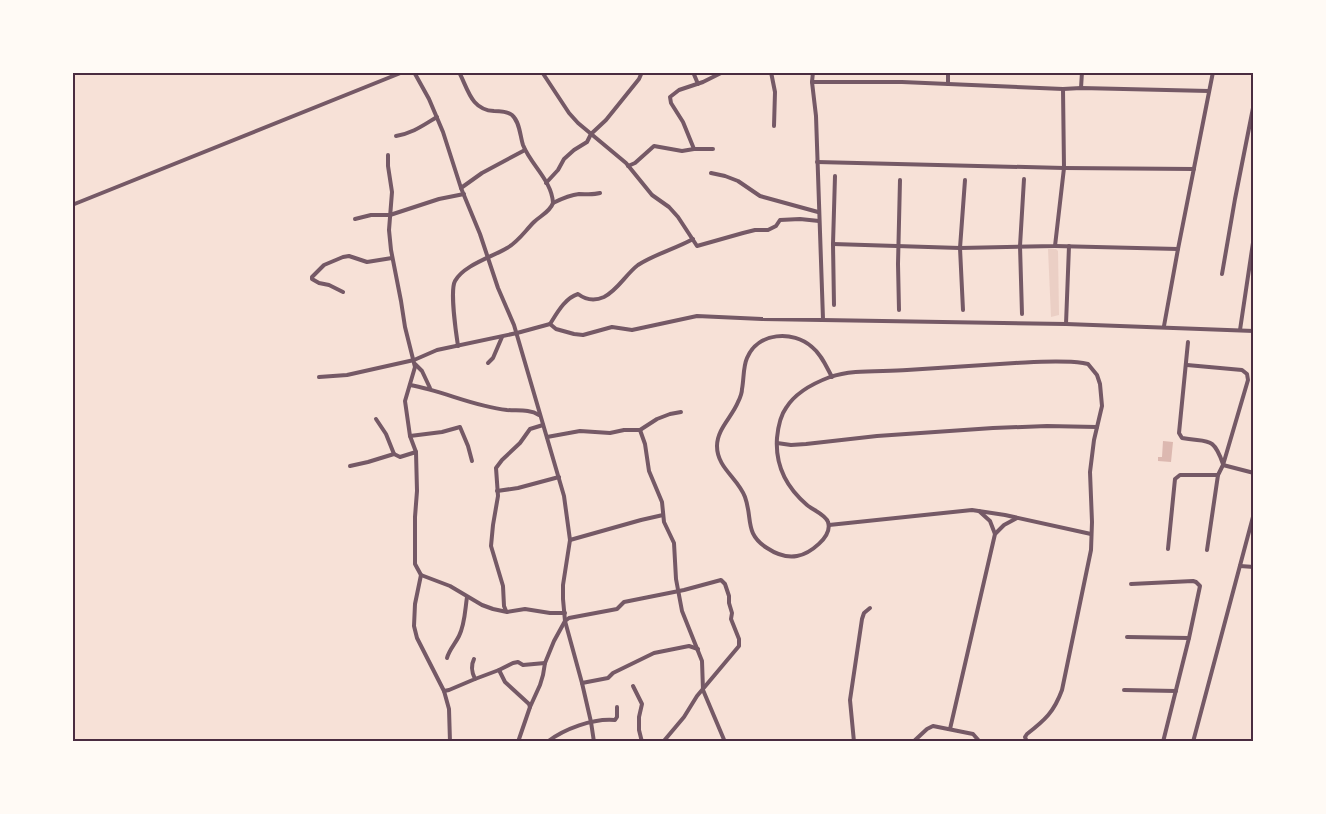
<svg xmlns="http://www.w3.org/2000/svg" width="1326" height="814" font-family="'Asap Condensed',sans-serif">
  <rect width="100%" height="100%" fill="#f7e1d7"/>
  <path fill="#ebcfc5" d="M1048,249H1056L1058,251L1059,315L1051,317Z"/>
  <path fill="#dcb8b0" d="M1163,441L1173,442L1171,462L1158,461V457H1162Z"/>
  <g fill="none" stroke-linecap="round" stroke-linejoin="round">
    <g stroke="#755966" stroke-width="4">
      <path d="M414,72L429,99L443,132L461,188L480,234L498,288L514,325L564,496L570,540L563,585V599L565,621L582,683L591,722L594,742"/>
      <path d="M459,72C468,89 471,110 494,111C500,111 507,111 512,115C520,122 520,136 523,145C531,165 552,181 553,203"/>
      <path d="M542,72L569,113L578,123L626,163L652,195L669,207L678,217L697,246L743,233L755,230H768L776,226L780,220L800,219L819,221"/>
      <path d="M693,72L698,84"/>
      <path d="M771,72L775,92L774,126"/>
      <path d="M813,72L812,82L816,116L823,319"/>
      <path d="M812,82H902L1063,89L1081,88L1209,91"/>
      <path d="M948,84V72"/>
      <path d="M1081,88L1082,72"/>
      <path d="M396,136C413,133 422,126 437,117"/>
      <path d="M694,149L683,122L671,103L670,97L679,90L703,82L723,72"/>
      <path d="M388,155V166L392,192L389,230L391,250L401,301L405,327L415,367L405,401L410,436L416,452L417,491L415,517V564L421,575L450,586L482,605L493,609L507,612L525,609L550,613H565"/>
      <path d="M817,162L1064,168L1194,169"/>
      <path d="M628,166L635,163L654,146L682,151L694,149H713"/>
      <path d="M711,173L725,176L738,181L760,196L818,212"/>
      <path d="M546,183L558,170L564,159L574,150L587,142L591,134L606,120L639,79L642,72"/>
      <path d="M461,188L482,173L525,150"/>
      <path d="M72,205L403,72"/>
      <path d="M355,219L371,215H390L439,199L464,194"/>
      <path d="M833,244L960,248L965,180"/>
      <path d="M1055,246L1178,249"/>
      <path d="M1222,274L1235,199L1254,103"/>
      <path d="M343,292L329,285L319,283L312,279V277L324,265L343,257L349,256L367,262L392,258"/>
      <path d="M834,305L833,244L835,176"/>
      <path d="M899,310L898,264L900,180"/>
      <path d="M963,310L960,248L1055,246L1064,168L1063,89"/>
      <path d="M1022,314L1020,246L1024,179"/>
      <path d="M550,324C557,313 565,298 578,294C586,300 595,301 604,297C618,290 626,274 638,265C655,254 675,249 693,239"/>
      <path d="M1066,324L1069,246"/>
      <path d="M1164,326L1178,249L1213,72"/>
      <path d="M1240,330L1254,236"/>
      <path d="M1188,342L1179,433L1182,438C1208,443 1213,435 1223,464"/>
      <path d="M458,346C456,333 450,290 455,281C464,265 492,257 507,248C518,242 525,231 534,222C540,216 550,212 553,203C561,199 569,195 579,194C587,194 593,195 600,193"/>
      <path d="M488,363L493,358L502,337"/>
      <path d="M415,364L422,371L430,388"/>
      <path d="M319,377L347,375L414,360L437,350L517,333L550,324L556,329L574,334L583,335L612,327L632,330L697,316L762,319L1066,324L1254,331"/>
      <path d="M832,377C826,366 821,354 812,347C793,330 758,332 747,358C743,367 744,379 742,389C742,393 740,398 738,402C732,417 717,429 717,446C717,468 738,478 745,497C753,519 744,533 767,548C776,554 786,558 797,556C809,554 833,537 828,522C826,515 813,510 807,505C787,488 775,466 777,438C778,428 780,416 786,408C795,393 814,383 830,377C853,369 883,372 907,370C943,368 979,365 1015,363C1037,362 1061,360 1083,363L1088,364L1097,375L1100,384L1102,406L1094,440L1090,472L1092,522L1091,550L1062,690C1054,712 1045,720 1027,734L1025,737L1027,742"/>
      <path d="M410,385C444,391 472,406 507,410C518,411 529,409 539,415"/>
      <path d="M376,419L386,434L394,454"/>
      <path d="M640,430L645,444L649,471L662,502L664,522L674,543L676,579L682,611L702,661L703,690L725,742"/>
      <path d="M410,436L442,432L460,427L468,446L472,461"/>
      <path d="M547,437L580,431L610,433L624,430H640L657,419L670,414L681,412"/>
      <path d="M777,443L791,445L806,444L877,436L993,428L1047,426L1097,427"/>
      <path d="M1223,465L1254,473"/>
      <path d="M350,466L368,462L394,454L400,457L416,452"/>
      <path d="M497,491L518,488L559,477"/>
      <path d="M979,511L990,521L995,534"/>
      <path d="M829,525L972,510L1005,515L1091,534"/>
      <path d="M570,540L641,520L663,515"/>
      <path d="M1168,549L1175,479L1180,475H1218L1223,465L1248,380L1247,374L1242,370L1187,365"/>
      <path d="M1207,550L1218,475"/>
      <path d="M1240,566L1254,567"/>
      <path d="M421,575L415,604L414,626L417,638L444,691L449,709L450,742"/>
      <path d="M1131,584L1193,581L1196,582L1200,586L1189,638L1163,742"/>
      <path d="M506,611L504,606L503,586L491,546L493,525L498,496L496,468L502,460L520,443L530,429L543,425"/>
      <path d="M1127,637L1189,638"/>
      <path d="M447,658C449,650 455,644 459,636C465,624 465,610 467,597"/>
      <path d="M499,670L505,682L529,704L530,707"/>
      <path d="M475,679L499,670L513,663L518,662L523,665L545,663"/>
      <path d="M582,683L608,678L613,673L654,653L689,646L698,649"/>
      <path d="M633,686L642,704L639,717V730L642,742"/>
      <path d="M1124,690L1176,691"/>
      <path d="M444,691L449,690L475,679C472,673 471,665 474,659"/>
      <path d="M950,729L995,534L1004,525L1017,518"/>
      <path d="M518,742L530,707L540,685L543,675L545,663L554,641L565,621L569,618L617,609L624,602L684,590L721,580L725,584L729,596V603L732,613L731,619L739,639V646L697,696L684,717L663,742"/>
      <path d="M547,742C564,729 593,718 615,720L617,717V707"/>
      <path d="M854,742L850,700L862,619L864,613L870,608"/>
      <path d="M913,742L927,729L933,726L973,734L980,742"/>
      <path d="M1137,742L1163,741"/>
      <path d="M1193,742L1254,513"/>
    </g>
  </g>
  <rect width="1326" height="814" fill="none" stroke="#fffaf5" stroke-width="147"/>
  <rect x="74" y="74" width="1178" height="666" fill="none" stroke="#4a2c40" stroke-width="2"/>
</svg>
